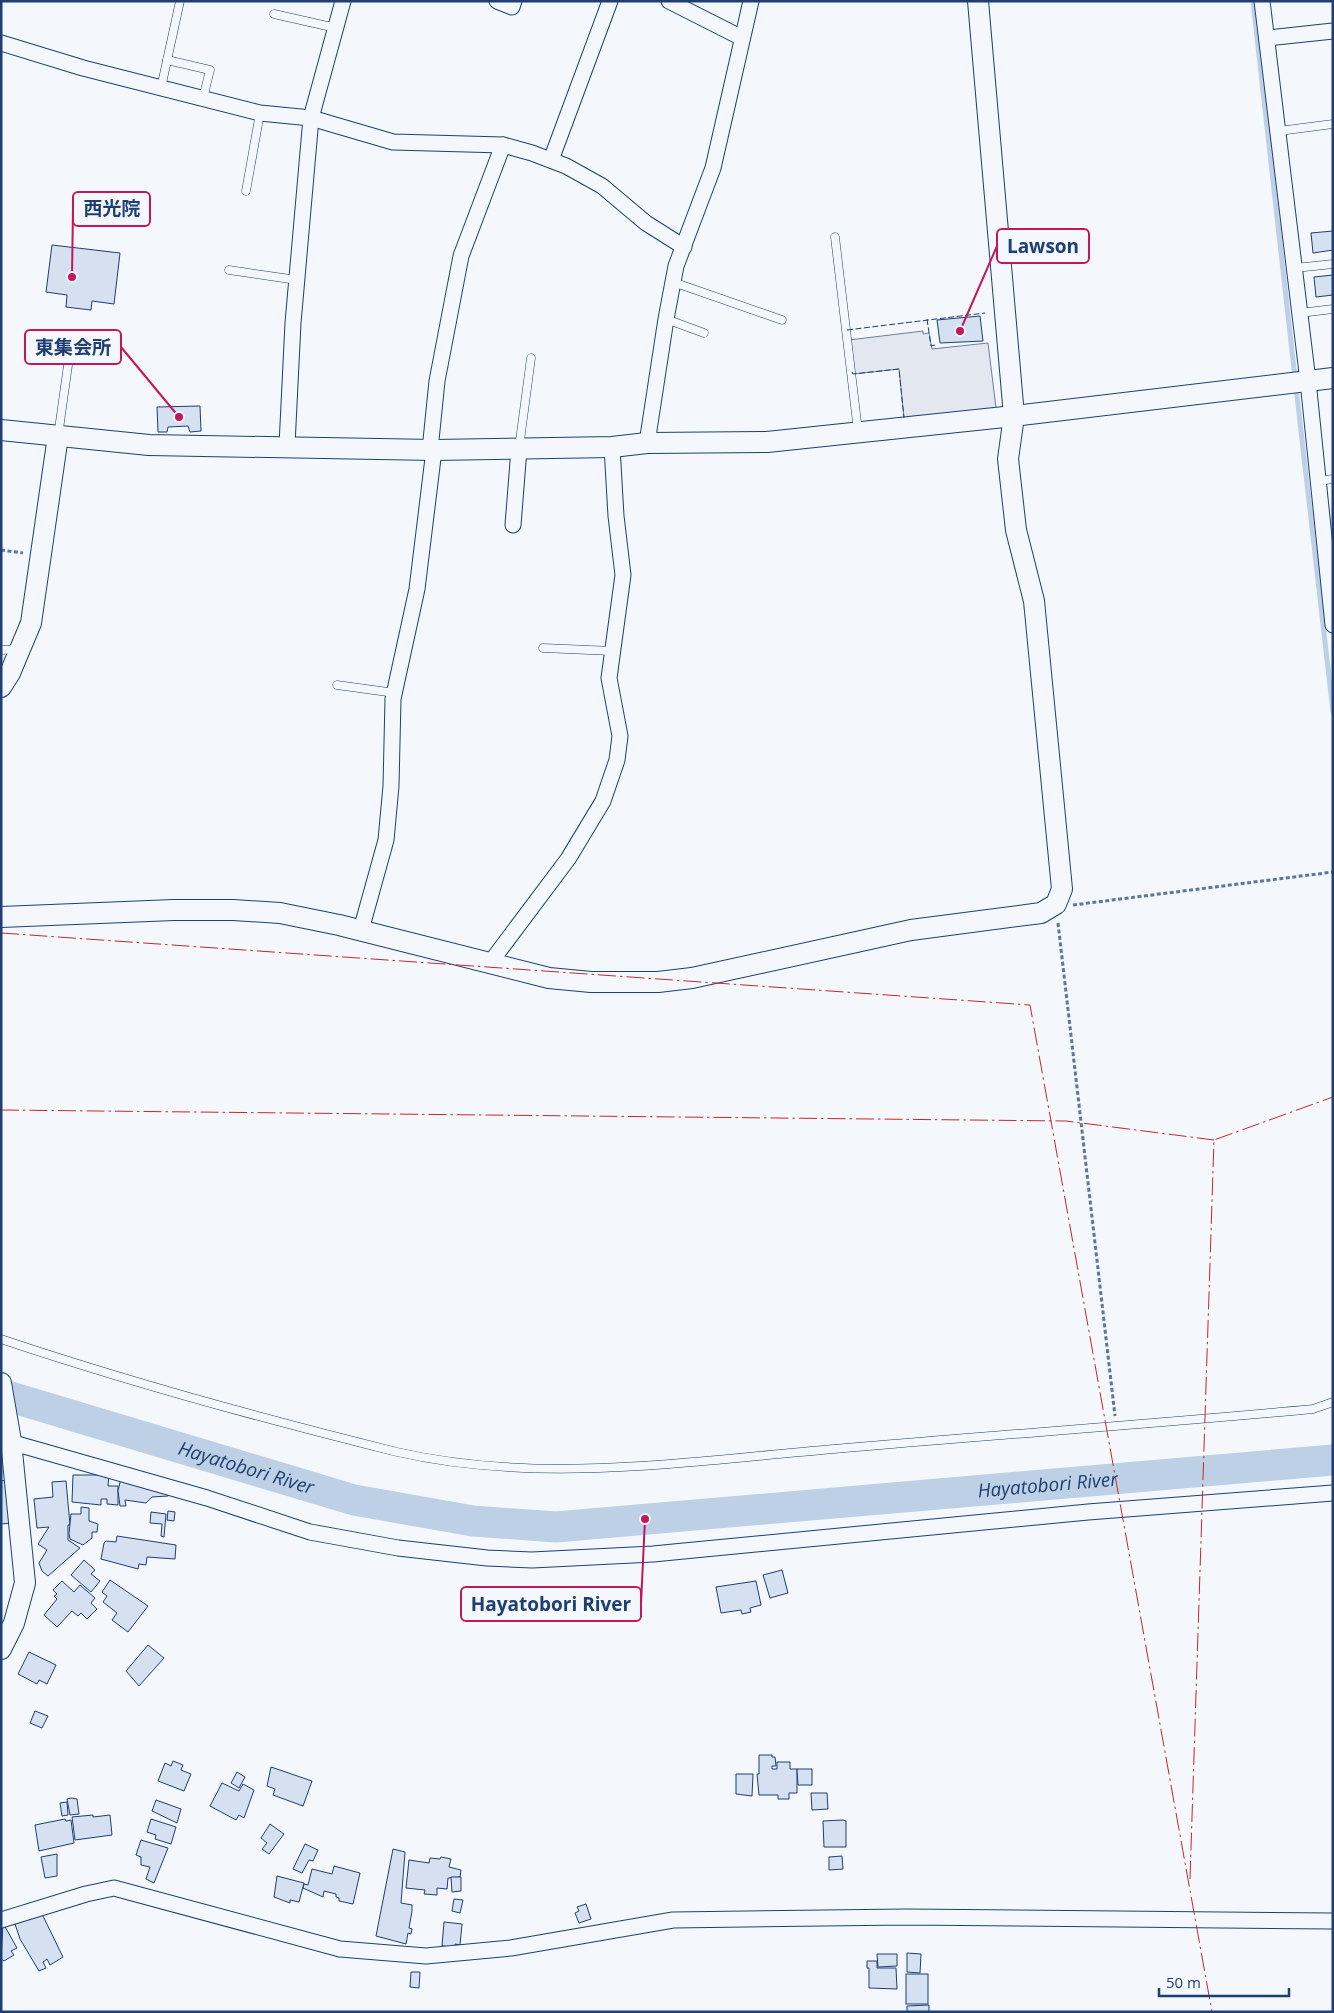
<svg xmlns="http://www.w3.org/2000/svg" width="1334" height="2013" font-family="'Open Sans','Noto Sans JP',sans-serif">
  <rect width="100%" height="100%" fill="#f4f7fb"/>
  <path fill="#e3e8f0" stroke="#687fa3" d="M923,331V334L929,333L932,349L988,343L996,408L904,418L899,369L853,374L849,340Z"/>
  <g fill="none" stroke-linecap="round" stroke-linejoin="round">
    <g stroke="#bed0e5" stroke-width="5">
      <path d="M1253,1L1295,378"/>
      <path d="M1296,387L1333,712"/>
    </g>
    <path stroke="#bed0e5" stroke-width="31" id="s1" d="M1,1394L354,1500L473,1521L556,1527L1333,1460"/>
  </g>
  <g fill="#d5e0f0" stroke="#1d3f73">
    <path d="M1333,231V250L1313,253L1311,233Z"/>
    <path d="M52,245L120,253L114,304L92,301L91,310L66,307L67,295L46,292Z"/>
    <path d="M1333,275V295L1316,297L1314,277Z"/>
    <path d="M980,316L983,341L940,343L937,320Z"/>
    <path d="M200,406L201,431L190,432L188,426L168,427L167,432H158L157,407Z"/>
    <path d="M73,1475H109L108,1486H118V1505L107,1504V1499H101V1505L72,1502Z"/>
    <path d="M121,1478L168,1491V1496L152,1497L146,1503L125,1500L126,1506H120L118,1491Z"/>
    <path d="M1,1480L8,1482L12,1523L1,1524Z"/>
    <path d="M66,1481L70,1525H68V1540L80,1548L48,1576L42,1571L39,1563L47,1550L38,1544L49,1527L37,1528L34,1499L53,1497L52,1482Z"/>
    <path d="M81,1507L89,1508V1521L98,1524L97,1532H92V1538L83,1545L70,1539L69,1534L71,1514H81Z"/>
    <path d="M168,1511L175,1512L174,1521L167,1520Z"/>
    <path d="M151,1512L166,1514L164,1537L161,1536L162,1524L150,1523Z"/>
    <path d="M117,1536L176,1545L175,1559L147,1557L146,1565L139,1564L138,1569L101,1559L104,1543L106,1541L116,1542Z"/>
    <path d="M84,1560L95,1570L91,1574L100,1581L91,1592L71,1575Z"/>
    <path d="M782,1570L788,1593L770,1598L763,1575Z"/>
    <path d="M110,1580L148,1606L128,1632L112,1620L117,1613L103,1602L107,1596L102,1592Z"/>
    <path d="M62,1581L74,1592L80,1585L95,1598L91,1603L97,1609L87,1619L81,1613L78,1616L72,1611L57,1627L44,1615L57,1599L54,1596L57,1594L53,1590Z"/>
    <path d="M756,1581L761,1605L750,1608L751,1612L742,1614L741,1610L721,1613L716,1587Z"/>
    <path d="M148,1645L164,1658L139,1686L126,1671Z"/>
    <path d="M29,1652L56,1665L47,1684L39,1680L37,1684L18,1674Z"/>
    <path d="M35,1711L48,1716L42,1728L30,1723Z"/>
    <path d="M759,1755H772V1757H775L776,1766H772V1769H777V1762H790V1769H797V1793H789V1799H778V1795H759L757,1774H759Z"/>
    <path d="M173,1761L183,1765L181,1770L191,1774L184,1791L158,1781L165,1763L171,1766Z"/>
    <path d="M271,1767L312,1781L303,1806L273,1795L275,1789L267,1786Z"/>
    <path d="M797,1769H812V1785H798Z"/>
    <path d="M237,1772L245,1777L239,1788L231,1783Z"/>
    <path d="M736,1774H753L752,1796L736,1794Z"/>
    <path d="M222,1783L239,1791L243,1784L254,1790L244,1818L239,1815L236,1820L210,1806Z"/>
    <path d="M811,1793H827L828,1809L812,1810Z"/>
    <path d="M71,1798L77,1799L79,1814L70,1815L67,1799Z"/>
    <path d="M156,1800L181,1809L177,1823L152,1811Z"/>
    <path d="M67,1802L68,1815L62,1816L60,1803Z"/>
    <path d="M93,1815V1817L110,1815L112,1835L75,1840L72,1817Z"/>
    <path d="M65,1819L66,1821L71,1820L74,1843L39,1851L35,1825Z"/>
    <path d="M151,1819L176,1827L171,1844L155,1839L156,1835L147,1832Z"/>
    <path d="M843,1820L846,1821V1847H824L823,1821Z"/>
    <path d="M270,1824L284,1834L269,1854L262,1849L267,1843L261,1838Z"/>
    <path d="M141,1840L168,1848L154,1883L146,1879L150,1867L141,1865V1857L136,1855Z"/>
    <path d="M305,1844L318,1850L313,1861L309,1860L302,1873L293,1869Z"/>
    <path d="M393,1849L405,1852L401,1903L412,1905V1911L409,1928L412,1929L411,1934L408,1933L406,1944L376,1936Z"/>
    <path d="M57,1854V1876L45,1878L41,1857Z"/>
    <path d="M842,1856L843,1869L829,1870V1857Z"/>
    <path d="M441,1857L451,1859L449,1867L461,1870L460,1877L448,1878L447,1889L437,1888V1895L424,1894L425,1890L406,1888L409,1860L429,1863L430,1858L440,1859Z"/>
    <path d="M334,1866L360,1873L353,1904L339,1901V1898L336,1897V1894L324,1891L323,1897L303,1888L304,1884L308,1885L312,1869L332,1874Z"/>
    <path d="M277,1876L304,1883L299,1902L290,1900V1903L274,1897Z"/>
    <path d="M451,1877H461V1891L452,1892Z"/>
    <path d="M454,1899L463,1900L460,1913L452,1911Z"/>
    <path d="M586,1904L591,1919L579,1923L575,1913L579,1911L577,1907Z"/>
    <path d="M42,1914L63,1957L50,1965L47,1959L43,1962L46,1968L39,1971L20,1939L12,1915Z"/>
    <path d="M444,1922L462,1924L460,1945L455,1944V1947L442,1946Z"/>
    <path d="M3,1923L17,1948L11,1951L14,1955L4,1961L1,1959Z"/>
    <path d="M907,1953L921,1954L920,1973L907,1972Z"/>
    <path d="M877,1954H897V1966L878,1967Z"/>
    <path d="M867,1961H877V1968H896L897,1989L869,1988V1968H867Z"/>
    <path d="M411,1972H420L419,1988L410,1987Z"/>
    <rect x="906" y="1974" width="22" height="30"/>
    <path d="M929,2005V2012H907V2006Z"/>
  </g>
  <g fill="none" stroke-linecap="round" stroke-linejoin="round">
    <g stroke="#1d3f73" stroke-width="9">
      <g id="service">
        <path d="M274,14L336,28"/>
        <path d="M167,60L210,70L203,98"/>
        <path d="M161,88L180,1"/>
        <path d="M1279,131L1333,124"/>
        <path d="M246,191L260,113"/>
        <path d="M835,237L858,431"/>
        <path d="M1295,268L1333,264"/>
        <path d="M229,270L297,280"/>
        <path d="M673,282L782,320"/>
        <path d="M1300,313L1333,309"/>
        <path d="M666,319L704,333"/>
        <path d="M58,436L71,344"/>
        <path d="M519,448L531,358"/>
        <path d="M1318,481L1333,479"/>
        <path d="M543,648L613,651"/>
        <path d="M1,650L19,649"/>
        <path d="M337,685L395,693"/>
        <path d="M1,1339C132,1383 264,1419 397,1452C541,1485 690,1461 834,1449C994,1435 1153,1424 1313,1409L1333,1402"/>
      </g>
    </g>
    <g stroke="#1d3f73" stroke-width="17">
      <g id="minor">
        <path d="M497,1L512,7L514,1"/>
        <path d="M669,1L742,38"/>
        <path d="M1262,1L1308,381L1333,625"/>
        <path d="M1267,38L1333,31"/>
        <path d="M1,43L83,68L260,113L311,118L393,142L503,145L532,153L566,166L602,186L646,223L684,247"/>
        <path d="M551,160L610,1"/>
        <path d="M647,443L666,319L676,266L713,168L751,1"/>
        <path d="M287,445L293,323L311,118L343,1"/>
        <path d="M430,450L437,381L461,256L503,145"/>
        <path d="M513,525L519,449"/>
        <path d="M361,930L386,840L391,786L393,699L417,589L434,450"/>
        <path d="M490,963L568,859L603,801L617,760L620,736L609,678L623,575L616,516L612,447"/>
        <path d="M3,1440L207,1498L310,1532L398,1548L487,1558L532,1560L653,1554L1088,1512L1333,1493"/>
        <path d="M1,1920L86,1894L114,1888L340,1949L426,1956L511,1948L673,1920L906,1917L1333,1921"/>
      </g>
    </g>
    <g stroke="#1d3f73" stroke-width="22">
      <g id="tertiary">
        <path d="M1,430L149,445L434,450L612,447L647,443L767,442L1014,416L1333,378"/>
        <path d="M1,687L10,673L31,623L58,436"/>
        <path d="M1,917L174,910H233L280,913L339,925L549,978L591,982H658L692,978L911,930L1041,913L1056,904L1062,889L1034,601L1016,530L1008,459L1014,416L978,1"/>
        <path d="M1,1383L11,1441L25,1583L14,1623L1,1649"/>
      </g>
    </g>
    <g stroke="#5e769c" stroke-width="3" stroke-dasharray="4 2.5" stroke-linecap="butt">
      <path d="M1,550L23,553"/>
      <path d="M1073,905L1333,872"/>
      <path d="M1058,923L1115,1416"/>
    </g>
    <use href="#service" stroke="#f4f7fb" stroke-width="8"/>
    <use href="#minor" stroke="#f4f7fb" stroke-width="15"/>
    <use href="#tertiary" stroke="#f4f7fb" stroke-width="20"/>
    <g stroke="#1d3f73" stroke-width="1" stroke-dasharray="6 2.5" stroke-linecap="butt">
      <path d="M927,319L931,346L935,345"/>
      <path d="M847,330L985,313"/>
      <path d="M852,372L853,374L899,369L904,418"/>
    </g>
    <g stroke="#c62828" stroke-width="1" stroke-dasharray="18 4 2.5 4" stroke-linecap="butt">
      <path d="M1,933L1030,1005L1212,2012"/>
      <path d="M1,1110L1066,1121L1214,1140"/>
      <path d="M1190,1879L1214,1140L1333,1097"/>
    </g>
  </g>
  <g text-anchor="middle" stroke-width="4" stroke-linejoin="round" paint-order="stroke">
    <g font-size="19" font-style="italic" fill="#1d3f73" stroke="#f4f7fb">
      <text dy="7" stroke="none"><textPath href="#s1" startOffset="256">Hayatobori River</textPath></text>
      <text dy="7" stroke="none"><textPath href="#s1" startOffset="1066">Hayatobori River</textPath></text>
    </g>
  </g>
  <path fill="none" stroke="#c2185b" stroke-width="2" d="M72 277L73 209M960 331L997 246M179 417L121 347M645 1519L641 1604"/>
  <g fill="#c2185b" stroke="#f4f7fb" stroke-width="2">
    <circle cx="72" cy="277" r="5"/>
    <circle cx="960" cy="331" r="5"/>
    <circle cx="179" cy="417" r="5"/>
    <circle cx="645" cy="1519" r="5"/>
  </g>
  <g fill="#f4f7fb" stroke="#c2185b" stroke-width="2">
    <rect x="73" y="192" width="77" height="34" rx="5"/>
    <rect x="997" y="229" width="92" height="34" rx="5"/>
    <rect x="25" y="330" width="96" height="34" rx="5"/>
    <rect x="461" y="1587" width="180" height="34" rx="5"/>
  </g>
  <g font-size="19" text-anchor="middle" font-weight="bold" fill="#1d3f73">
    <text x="112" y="215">西光院</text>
    <text x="1043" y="253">Lawson</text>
    <text x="73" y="354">東集会所</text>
    <text x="551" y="1611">Hayatobori River</text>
  </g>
  <rect width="1334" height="2013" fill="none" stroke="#1d3f73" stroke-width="5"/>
  <path d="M1159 1988v8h130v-8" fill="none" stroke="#1d3f73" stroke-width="2.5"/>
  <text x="1166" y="1988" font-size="15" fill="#1d3f73" stroke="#f4f7fb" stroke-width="4" paint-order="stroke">50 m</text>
</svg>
